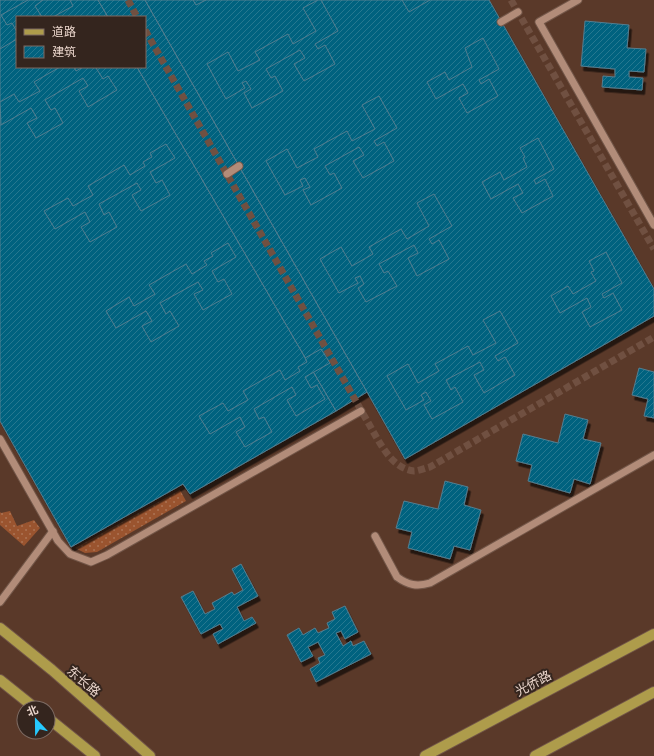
<svg xmlns="http://www.w3.org/2000/svg" width="654" height="756" font-family="'Open Sans','Noto Sans SC',sans-serif">
  <defs>
    <pattern id="grass-dots" width="8" height="8" patternUnits="userSpaceOnUse"><rect width="8" height="8" fill="#9a542f"/><path d="M2 2h.1M6 6h.1" fill="none" stroke="#ad7455" stroke-width="1.8" stroke-linecap="round"/></pattern>
    <pattern id="building-hatch" width="6" height="6" patternUnits="userSpaceOnUse"><rect width="6" height="6" fill="#02627f"/><path d="M-1 1l2-2M0 6l6-6M5 7l2-2" fill="none" stroke="#277890"/></pattern>
    <filter id="shadow"><feDropShadow dx="2.5" dy="4.5" stdDeviation="0" flood-color="#0009"/></filter>
  </defs>
  <rect width="100%" height="100%" fill="#5a3929"/>
  <g fill="url(#grass-dots)">
    <path d="M180,490L186,501L97,552L85,553L75,548Z"/>
    <path d="M10,511L17,526L34,520L40,528L24,546L0,525V512L1,513Z"/>
  </g>
  <g fill="url(#building-hatch)" stroke="#547e90" filter="url(#shadow)">
    <path d="M0,0H98L108,17H17V67H137L336,411L190,494L183,484L71,547L0,421Z"/>
    <path d="M0,0H28L1,15L7,25L12,23L17,32V39L0,49Z"/>
    <path d="M43,0H70L73,6L53,17H42L35,6Z"/>
    <path d="M98,0H145L367,392L336,411L137,67H145V17H108Z"/>
    <path d="M145,0H489L654,289V316L405,459Z"/>
    <path d="M193,0H206L196,5Z"/>
    <path d="M318,0H321L338,31L315,44L318,49L325,45L335,64L304,81L294,64L305,58L300,50L266,69L271,78L275,76L283,91L252,108L244,93L251,89L246,81L242,83L245,88L226,99L207,64L228,52L238,71L260,60L255,52L288,34L293,44L316,31L303,8Z"/>
    <path d="M402,0H430L409,12Z"/>
    <path d="M585,21L629,25L627,48L646,49L644,72L629,71V77L643,78L642,90L602,87L603,76L615,77V69L581,66Z"/>
    <path d="M483,38L499,69L479,80L481,84L489,79L498,96L467,113L459,98L468,93L463,84L436,99L427,82L445,72L449,80L472,67L465,48Z"/>
    <path d="M60,67H74L76,71L83,67H98L96,68L103,79L108,76L117,90L88,107L79,91L88,86L83,78L45,100L51,110L55,108L63,123L36,138L27,123L37,118L31,108L1,125L0,102L14,94L19,102L40,91L34,82Z"/>
    <path d="M379,96L397,128L374,141L377,146L384,142L394,161L363,178L353,161L364,155L359,147L325,166L330,175L334,173L342,188L311,205L303,190L310,187L305,178L300,180L303,186L285,195L266,161L287,149L297,168L318,157L314,149L347,131L352,141L375,129L362,105Z"/>
    <path d="M538,138L554,169L534,180L536,184L545,179L553,196L522,213L513,198L523,193L518,184L491,199L482,182L500,172L504,180L527,167L523,158L525,157L520,148Z"/>
    <path d="M166,144L175,158L150,172L156,183L162,180L170,195L141,211L132,195L141,190L137,183L99,204L104,215L109,212L117,227L90,242L81,227L90,222L85,212L55,229L44,211L68,198L73,206L93,195L88,186L124,165L130,175L145,166L143,162L152,157L150,153Z"/>
    <path d="M434,194L452,226L429,239L432,244L439,240L449,259L417,276L408,258L418,253L414,245L379,264L384,273L388,271L397,286L366,302L358,288L364,284L360,276L355,278L358,283L339,293L320,259L341,247L352,266L373,254L369,247L401,229L407,239L429,226L417,203Z"/>
    <path d="M228,243L236,257L212,271L218,282L224,279L232,294L203,310L194,294L203,290L198,282L160,303L166,314L170,311L179,326L151,342L142,326L152,321L146,311L116,328L106,311L129,297L134,306L155,294L149,285L186,264L192,274L207,265L204,261L213,256L211,253Z"/>
    <path d="M606,252L622,283L602,294L604,298L613,293L622,310L590,327L582,312L591,307L587,298L560,313L551,296L568,286L573,294L596,281L591,272L594,271L589,261Z"/>
    <path d="M500,311L518,343L495,356L498,361L505,357L515,375L484,393L474,375L484,370L480,362L446,380L451,390L455,387L463,402L432,419L424,405L431,401L426,392L421,395L424,400L406,410L387,376L408,364L418,383L439,371L435,364L468,346L473,355L496,343L483,320Z"/>
    <path d="M321,349L330,363L305,377L311,388L317,385L325,399L296,416L287,400L296,395L292,387L254,409L259,419L264,417L272,432L245,447L236,432L245,427L240,417L210,434L199,416L223,403L228,411L248,400L243,391L280,370L285,380L300,371L298,367L307,362L305,358Z"/>
    <path d="M639,368L654,372V418L644,416L648,399L632,395Z"/>
    <path d="M565,414L588,420L583,439L601,443L590,484L574,479L570,493L528,481L532,465L516,461L523,434L558,443Z"/>
    <path d="M445,481L468,487L464,505L481,510L470,550L454,546L450,559L408,548L412,532L396,528L404,501L438,509Z"/>
    <path d="M241,564L258,596L237,607L244,621L252,617L256,623L218,644L213,634L223,629L220,624L201,634L181,597L193,591L205,614L215,609L212,603L232,592L234,595L243,590L232,569Z"/>
    <path d="M345,606L358,632L345,639L341,631L336,633L343,646L351,641L353,646L364,641L371,654L316,682L310,669L320,663L318,658L325,655L318,642L308,647L313,656L301,662L287,635L299,628L303,635L315,628L318,633L329,628L327,623L335,619L332,612Z"/>
  </g>
  <g fill="none" stroke-linecap="round" stroke-linejoin="round">
    <g stroke="#705041" stroke-width="7" stroke-dasharray="7 3.5" stroke-linecap="butt">
      <path d="M128,0L137,17"/>
      <path d="M511,0L654,249"/>
      <path d="M145,30L378,440C386,453 396,469 414,471C418,471 425,468 430,467L654,337"/>
    </g>
    <g stroke="#725648" stroke-width="9">
      <g id="minor">
        <path d="M578,0L539,22L654,225"/>
        <path d="M501,22L518,12"/>
        <path d="M227,174L239,166"/>
        <path d="M0,439L58,541L70,554L91,562L107,555L361,411"/>
        <path d="M375,536L397,577C408,585 417,587 430,583L654,455"/>
        <path d="M0,602L53,531"/>
      </g>
    </g>
    <g stroke="#725648" stroke-width="12">
      <g id="major">
        <path d="M0,628L52,670L150,756"/>
        <path d="M0,680L35,708"/>
        <path d="M48,718L95,756"/>
        <path d="M425,756L654,634"/>
        <path d="M535,756L654,692"/>
      </g>
    </g>
    <use href="#minor" stroke="#b28c79" stroke-width="7"/>
    <use href="#major" stroke="#ae9c4b" stroke-width="10"/>
  </g>
  <g text-anchor="middle" stroke-width="4" stroke-linejoin="round" paint-order="stroke">
    <g font-size="13" fill="#ead5cb" stroke="#34251e">
      <text transform="translate(84 681) rotate(41)" y="5">东长路</text>
      <text transform="translate(533 683) rotate(-28)" y="5">光侨路</text>
    </g>
  </g>
  <rect x="16" y="16" width="130" height="52" fill="#34251e" stroke="#7d6b63"/>
  <rect x="24" y="29" width="20" height="6" fill="#ae9c4b" stroke="#7d6b63"/>
  <text x="52" y="36" font-size="12" fill="#ead5cb">道路</text>
  <rect x="24" y="46" width="20" height="12" fill="url(#building-hatch)" stroke="#7d6b63"/>
  <text x="52" y="56" font-size="12" fill="#ead5cb">建筑</text>
  <g transform="translate(36 720) rotate(338)"><circle r="19" fill="#34251e" stroke="#7d6b63"/>
  <path d="M0-3L7 15L0 10L-7 15Z" fill="#26c9fe"/>
  <text y="-6" font-size="11" font-weight="bold" text-anchor="middle" fill="#ead5cb">北</text>
  </g>
</svg>
